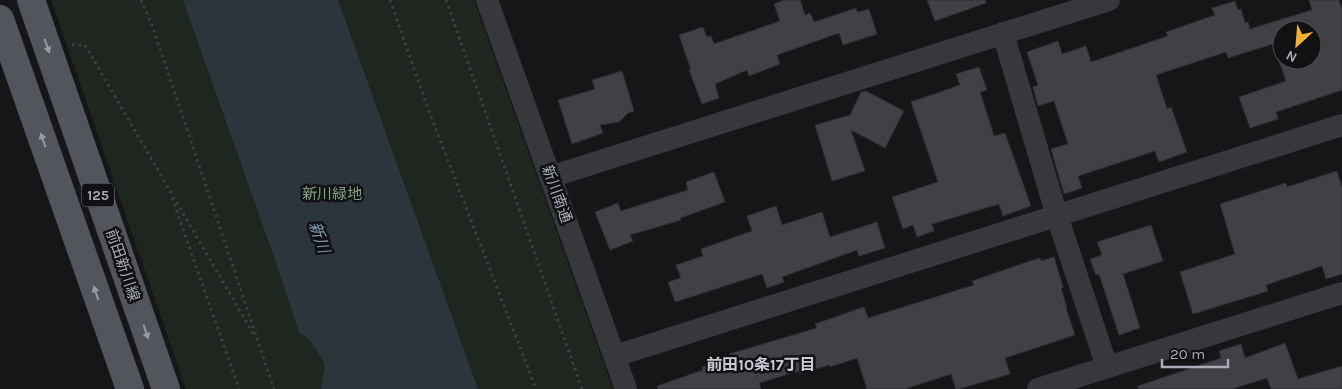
<svg xmlns="http://www.w3.org/2000/svg" width="1342" height="389" font-family="Karla,'Noto Sans JP',sans-serif">
  <rect width="100%" height="100%" fill="#161618"/>
  <path fill="#1e261f" d="M51,0H474L613,389H186Z"/>
  <path fill="#2c353c" d="M183,0H338L478,389H321L325,364L310,340L299,332L274,257Z"/>
  <g fill="#404145" stroke="#303034" fill-rule="evenodd">
    <path d="M784,0H800L805,15L810,13L814,22L856,8L857,12L869,9L877,34L843,45L839,33L777,55L780,64L749,76L747,70L715,84L719,98L702,104L689,70H691L679,35L703,27L707,37L711,36L714,44L780,21L774,4Z"/>
    <path d="M927,0H986V3L935,21Z"/>
    <path d="M1309,0H1339L1342,9V90L1276,112L1278,119L1250,128L1239,97L1286,81L1273,44L1228,58L1226,52L1156,75L1167,109L1171,107L1187,152L1159,162L1155,151L1078,176L1082,188L1064,194L1051,149L1068,144L1054,101L1038,106L1033,87L1038,85L1027,52L1058,41L1062,54L1086,46L1091,62L1168,36L1166,32L1215,15L1212,8L1235,1L1238,10L1241,9L1245,23L1248,22L1250,29L1312,10ZM1282,30H1312V60H1282Z"/>
    <path d="M979,67L987,90L980,92L994,136L1005,133L1031,206L1003,216L999,204L932,224L934,231L917,237L913,225L903,229L892,197L938,182L911,102L960,85L956,74Z"/>
    <path d="M622,71L634,111L628,113L619,122L600,125L603,133L572,144L558,100L595,89L592,80Z"/>
    <path d="M866,91L904,111L885,148L851,130L865,171L832,181L815,125L850,115L861,92Z"/>
    <path d="M1337,171L1342,188V274L1326,279L1322,266L1266,285L1268,291L1193,314L1180,272L1235,254L1220,204L1286,183L1287,187Z"/>
    <path d="M714,172L725,202L680,218L681,220L630,235L633,241L610,250L595,212L618,203L621,211L688,190L686,182Z"/>
    <path d="M776,206L782,225L822,212L830,237L877,222L885,248L859,256L857,250L782,277L784,282L767,288L762,274L675,302L668,282L681,278L676,265L703,256L701,249L752,231L747,216Z"/>
    <path d="M1151,225L1163,261L1123,274L1140,328L1119,335L1099,274L1096,275L1090,259L1102,255L1097,242Z"/>
    <path d="M1054,257L1063,287L1061,288L1067,308H1066L1075,335L1005,358L1010,374L959,389H956L951,374L905,389H867L857,358L830,367L829,365L800,374L799,371L759,383L761,389H658L657,386L703,370L702,367L730,358L729,354L817,328L815,324L864,307L868,318L974,285L972,281L1030,261L1040,258L1041,261Z"/>
    <path d="M1285,343L1298,379L1342,366V389H1271L1267,378L1232,389H1138V386L1221,358L1219,351L1241,344L1245,358Z"/>
  </g>
  <g fill="none" stroke-linecap="round" stroke-linejoin="round">
    <g stroke="#3d3f44" stroke-width="3" stroke-dasharray="2.5 4" stroke-linecap="butt">
      <path d="M141,0L152,25L274,389"/>
      <path d="M390,0L427,106L536,389"/>
      <path d="M446,0L582,389"/>
      <path d="M72,45H85L254,335"/>
      <path d="M172,198L239,389"/>
    </g>
    <g stroke="#37383d" stroke-width="22">
      <path d="M487,0L626,389"/>
      <path d="M1003,33L1057,216L1107,367"/>
      <path d="M550,177L1109,0"/>
      <path d="M615,356L1342,125"/>
      <path d="M1038,389L1342,293"/>
    </g>
    <g stroke="#53555c" stroke-width="28">
      <path d="M31,0L166,389"/>
      <path d="M0,19L130,389"/>
    </g>
  </g>
  <defs><path id="oneway-solid" d="M-6-.8H1V-3.2L6.5 0L1 3.2V.8H-6Z" transform="scale(1.25)"/></defs>
  <g fill="#979ba6">
    <use href="#oneway-solid" transform="translate(47 46) rotate(71)"/>
    <use href="#oneway-solid" transform="translate(43 140) rotate(-109)"/>
    <use href="#oneway-solid" transform="translate(96 293) rotate(-109)"/>
    <use href="#oneway-solid" transform="translate(146 332) rotate(71)"/>
  </g>
  <g text-anchor="middle" stroke-width="5" stroke-linejoin="round" paint-order="stroke">
    <rect fill="#111113" stroke="#7b7e86" stroke-width="1" x="82" y="183.5" width="32" height="23" rx="4"/>
    <g font-size="14" font-weight="bold" fill="#a8adb8">
      <text x="98" y="200">125</text>
    </g>
    <g font-size="15" fill="#7fa381" stroke="#111113">
      <text x="332" y="199">新川緑地</text>
    </g>
    <g font-size="15" fill="#a8adb8" stroke="#111113">
      <text transform="translate(557 194) rotate(70)" y="5">新川南通</text>
      <text transform="translate(123 265) rotate(71)" y="5">前田新川線</text>
    </g>
    <g font-size="16" font-style="italic" fill="#7f9bb3" stroke="#111113">
      <text transform="translate(320 237) rotate(71)" y="6">新川</text>
    </g>
    <g font-size="16" font-weight="bold" fill="#c9ccd4" stroke="#111113">
      <text x="761" y="370">前田10条17丁目</text>
    </g>
  </g>
  <g transform="translate(1297 45) rotate(206)"><circle r="24" fill="#111113" stroke="#4d4f55"/>
  <path d="M0-4L9 19L0 12L-9 19Z" fill="#f2b134"/>
  <text y="-8" font-size="14" font-weight="bold" text-anchor="middle" fill="#a8adb8">N</text>
  </g>
  <path d="M1162 359v8h66v-8" fill="none" stroke="#a8adb8" stroke-width="2.5"/>
  <text x="1170" y="359" font-size="15" fill="#a8adb8" stroke="#111113" stroke-width="4" paint-order="stroke">20 m</text>
</svg>
